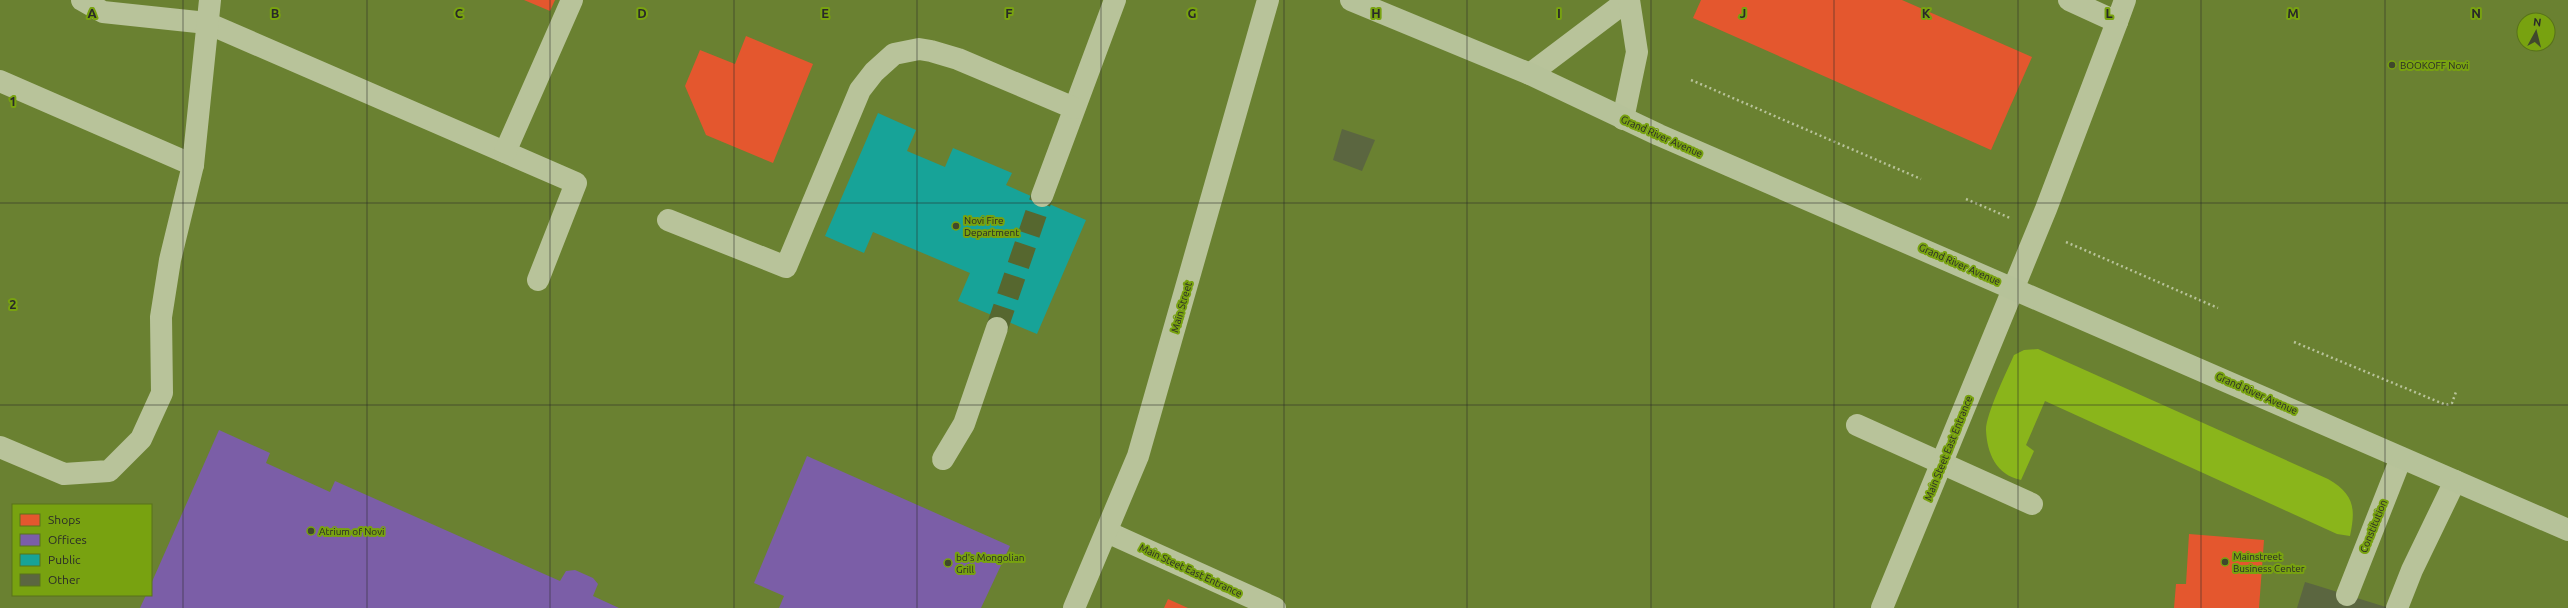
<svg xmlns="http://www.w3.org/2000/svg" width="2568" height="608" font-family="Ubuntu,sans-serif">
  <rect width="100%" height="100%" fill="#6a8131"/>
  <path fill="#8ab51b" d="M2038,349L2328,479C2354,494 2356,508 2350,536L2337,534L2045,401L2026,445L2034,451L2021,480C1996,475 1987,453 1986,430C1986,414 2007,371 2014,355L2024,350Z"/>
  <g fill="#e4572e">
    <path d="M524,0H555L550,11Z"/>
    <path d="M1701,0H1902L2032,57L1991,150L1693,18Z"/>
    <path d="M746,36L813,64L773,163L706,135L685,86L700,50L735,64Z"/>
    <path d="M2189,534L2264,540L2259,608H2174L2176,584H2186Z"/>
    <path d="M1168,599L1188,608H1164Z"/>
  </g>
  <g fill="#7b5ea7">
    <path d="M219,430L270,453L266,463L330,492L335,481L560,581L566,571L575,570L593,578L598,584L593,596L619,608H140L146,595H151V584Z"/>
    <path d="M807,456L1010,546L981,608H779L784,596L754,583Z"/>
  </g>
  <path fill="#17a398" d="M878,113L916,130L907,151L945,167L953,148L1012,173L1006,185L1086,220L1037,334L958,301L970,273L873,232L864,253L825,236Z"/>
  <g fill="#5b6640">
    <path d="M1342,129L1375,140L1362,171L1333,160Z"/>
    <path d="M2305,582L2315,585L2389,608H2297Z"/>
  </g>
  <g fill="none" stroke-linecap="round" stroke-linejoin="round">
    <path stroke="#56672f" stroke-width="22" stroke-dasharray="22 11" stroke-linecap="butt" d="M997,328L1042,196"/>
    <g stroke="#b8c39a" stroke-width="2.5" stroke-dasharray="2 3" stroke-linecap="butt">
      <path d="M1691,80L1921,179"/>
      <path d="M1966,199L2010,218"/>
      <path d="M2066,242L2218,308"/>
      <path d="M2294,342L2446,405L2452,403L2456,392"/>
    </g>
    <g stroke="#b8c39a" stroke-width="22">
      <path d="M82,0L103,12L207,23L576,183L538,280"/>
      <path d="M2117,22L2125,0"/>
      <path d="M1530,74L1628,0"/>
      <path d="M0,81L193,165"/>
      <path d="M1623,119L1637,52L1629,0"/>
      <path d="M505,152L572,0"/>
      <path d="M1042,196L1115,0"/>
      <path d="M668,220L786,267L860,90L874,72L894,54L919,49L931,51L958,59L1074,108"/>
      <path d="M1857,425L2032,504"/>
      <path d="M0,447L64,474L109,471L141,439L162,393L161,317L170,260L193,165L210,0"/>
      <path d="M943,459L964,424L997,328"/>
      <path d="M1107,532L1275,608"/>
      <path d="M2347,595L2401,458"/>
      <path d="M1074,608L1138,456L1268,0"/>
      <path d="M1882,608L2046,209L2117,22L2069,0"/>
      <path d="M2397,608L2412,570L2455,481"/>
    </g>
    <path stroke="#b6c299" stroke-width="22" d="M1351,0L1530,74L1659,135L2568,530"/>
  </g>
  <path fill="none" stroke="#292929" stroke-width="1" stroke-opacity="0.55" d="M183,0V608M367,0V608M550,0V608M734,0V608M917,0V608M1101,0V608M1284,0V608M1467,0V608M1651,0V608M1834,0V608M2018,0V608M2201,0V608M2385,0V608M0,203H2568M0,405H2568"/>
  <g fill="#40482c" stroke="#78a210" stroke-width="1.5">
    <circle cx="2392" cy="65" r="4"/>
    <circle cx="956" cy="226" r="4"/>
    <circle cx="311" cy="531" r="4"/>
    <circle cx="2225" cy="562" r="4"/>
    <circle cx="948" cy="563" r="4"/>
  </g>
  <g text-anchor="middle" stroke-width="4" stroke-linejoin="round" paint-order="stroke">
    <g font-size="10" fill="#292929" stroke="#78a210" text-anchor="start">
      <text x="2400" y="69">BOOKOFF Novi</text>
      <text x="964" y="224">Novi Fire<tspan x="964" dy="12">Department</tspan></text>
      <text x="319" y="535">Atrium of Novi</text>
      <text x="2233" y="560">Mainstreet<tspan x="2233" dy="12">Business Center</tspan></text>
      <text x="956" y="561">bd's Mongolian<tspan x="956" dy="12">Grill</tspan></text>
    </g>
    <g font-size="10" fill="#292929" stroke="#78a210">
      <text transform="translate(1662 136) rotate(24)" y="4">Grand River Avenue</text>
      <text transform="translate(1960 264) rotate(24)" y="4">Grand River Avenue</text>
      <text transform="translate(1181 307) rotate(-74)" y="4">Main Street</text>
      <text transform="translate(2257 393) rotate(24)" y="4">Grand River Avenue</text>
      <text transform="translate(1948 448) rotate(-68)" y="4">Main Steet East Entrance</text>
      <text transform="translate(2373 526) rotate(-68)" y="4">Constitution</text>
      <text transform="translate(1191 570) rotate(25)" y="4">Main Steet East Entrance</text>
    </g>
  </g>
  <g font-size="13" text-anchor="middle" font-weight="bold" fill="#292929" stroke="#78a210" stroke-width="4" stroke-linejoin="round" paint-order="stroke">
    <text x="92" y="18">A</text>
    <text x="275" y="18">B</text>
    <text x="459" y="18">C</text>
    <text x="642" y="18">D</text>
    <text x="825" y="18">E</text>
    <text x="1009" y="18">F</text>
    <text x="1192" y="18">G</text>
    <text x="1376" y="18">H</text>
    <text x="1559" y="18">I</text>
    <text x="1743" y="18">J</text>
    <text x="1926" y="18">K</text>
    <text x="2109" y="18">L</text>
    <text x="2293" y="18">M</text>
    <text x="2476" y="18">N</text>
    <text x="13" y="106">1</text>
    <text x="13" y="309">2</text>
  </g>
  <rect x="12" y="504" width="140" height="92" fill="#78a210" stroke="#58721a"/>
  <rect x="20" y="514" width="20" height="12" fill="#e4572e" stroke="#58721a"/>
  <text x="48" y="524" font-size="12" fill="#292929">Shops</text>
  <rect x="20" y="534" width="20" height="12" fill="#7b5ea7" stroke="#58721a"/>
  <text x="48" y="544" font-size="12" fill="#292929">Offices</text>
  <rect x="20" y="554" width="20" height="12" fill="#17a398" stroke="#58721a"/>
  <text x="48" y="564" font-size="12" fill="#292929">Public</text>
  <rect x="20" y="574" width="20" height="12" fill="#5b6640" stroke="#58721a"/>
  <text x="48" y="584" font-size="12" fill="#292929">Other</text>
  <g transform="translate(2536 32) rotate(7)"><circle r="19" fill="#78a210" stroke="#58721a"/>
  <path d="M0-3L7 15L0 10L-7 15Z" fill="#40482c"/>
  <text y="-6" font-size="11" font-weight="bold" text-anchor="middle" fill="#292929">N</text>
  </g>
</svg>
